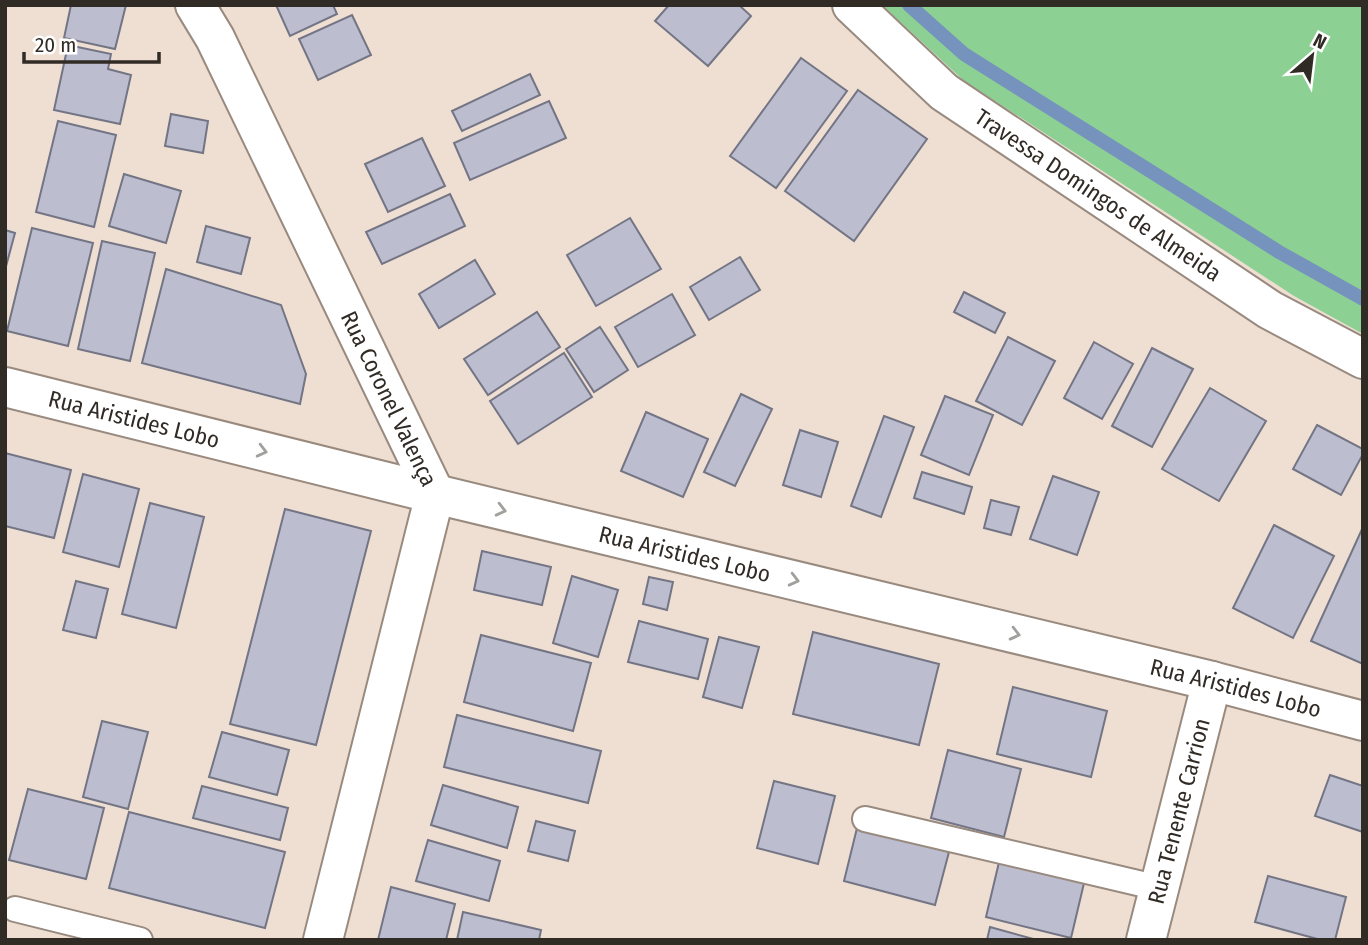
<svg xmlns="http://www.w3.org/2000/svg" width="1368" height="945" font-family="'Fira Sans Condensed',sans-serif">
  <rect width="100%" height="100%" fill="#efdfd2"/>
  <path fill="#8dd093" d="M882,5H1363V334L1294,296L963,80Z"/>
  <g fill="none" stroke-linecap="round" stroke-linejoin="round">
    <path stroke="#7593bd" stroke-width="14" d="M909,5L964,54L1279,252L1363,299"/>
  </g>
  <g fill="#bcbdcf" stroke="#737585" stroke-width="2">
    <path d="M71,5H126L115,49L64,38Z"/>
    <path d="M276,5H333L337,14L290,36Z"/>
    <path d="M669,5H739L751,16L708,66L655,21Z"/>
    <path d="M352,15L371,55L318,80L299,39Z"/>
    <path d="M68,45L111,54L108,69L131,75L120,124L54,110Z"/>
    <path d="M801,58L847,91L776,188L730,156Z"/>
    <path d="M530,74L540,95L462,131L452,111Z"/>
    <path d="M858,90L927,139L854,241L785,191Z"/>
    <path d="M549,101L566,138L470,180L454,143Z"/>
    <path d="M171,114L208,121L203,153L165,146Z"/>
    <path d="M58,121L116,135L94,227L36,212Z"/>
    <path d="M422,138L445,186L388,212L365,164Z"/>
    <path d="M124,174L181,191L166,243L109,226Z"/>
    <path d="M450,194L465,226L382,264L366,232Z"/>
    <path d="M630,218L661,269L596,306L567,255Z"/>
    <path d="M206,226L250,238L241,274L197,262Z"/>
    <path d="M32,228L93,243L68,346L7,331Z"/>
    <path d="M5,230L15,233L5,270Z"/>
    <path d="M102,241L155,253L130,361L78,349Z"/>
    <path d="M740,257L760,290L709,320L690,287Z"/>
    <path d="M475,260L495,294L439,328L419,294Z"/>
    <path d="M166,269L281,305L306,374L300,404L142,363Z"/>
    <path d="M964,292L1005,313L995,333L954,312Z"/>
    <path d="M672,294L695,335L638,367L615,327Z"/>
    <path d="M537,312L560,347L488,395L464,359Z"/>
    <path d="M600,327L628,370L594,392L566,349Z"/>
    <path d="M1008,337L1055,361L1022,425L976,401Z"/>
    <path d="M1094,342L1133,364L1102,419L1064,398Z"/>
    <path d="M1152,348L1193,369L1152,447L1112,426Z"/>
    <path d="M564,353L592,397L518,444L490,401Z"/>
    <path d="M1210,388L1266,421L1219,501L1162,469Z"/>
    <path d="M741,394L772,409L735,486L704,472Z"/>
    <path d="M945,396L993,415L969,475L921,455Z"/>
    <path d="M646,412L708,439L683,497L621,471Z"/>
    <path d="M884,416L914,427L881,517L851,506Z"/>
    <path d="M1317,425L1363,449V454L1341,495L1293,469Z"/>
    <path d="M800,430L838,442L821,497L783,485Z"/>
    <path d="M5,453L71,470L54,538L5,526Z"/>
    <path d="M922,472L972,487L964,514L914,498Z"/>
    <path d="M83,474L139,489L119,567L63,552Z"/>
    <path d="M1053,476L1099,492L1077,555L1030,539Z"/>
    <path d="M991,500L1019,507L1011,535L984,528Z"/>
    <path d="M150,503L204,517L176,628L122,614Z"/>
    <path d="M285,509L371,531L316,745L230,724Z"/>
    <path d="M1274,525L1334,556L1293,638L1233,608Z"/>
    <path d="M1363,527V664L1311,641Z"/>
    <path d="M482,551L551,567L542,605L474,590Z"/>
    <path d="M572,576L618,590L598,657L553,643Z"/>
    <path d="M649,577L673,582L667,610L643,604Z"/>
    <path d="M76,581L108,589L96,638L63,630Z"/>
    <path d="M639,621L708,639L698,679L628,662Z"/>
    <path d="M813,632L939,664L919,745L793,714Z"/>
    <path d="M481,635L591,663L573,731L464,702Z"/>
    <path d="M719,637L759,647L742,708L703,697Z"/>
    <path d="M1013,687L1107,711L1091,777L997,754Z"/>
    <path d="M457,715L601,751L588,803L444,767Z"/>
    <path d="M102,721L148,732L128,809L83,797Z"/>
    <path d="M222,732L289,750L277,795L209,777Z"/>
    <path d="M948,750L1021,769L1004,837L931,818Z"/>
    <path d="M1330,775L1363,786V832L1315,816Z"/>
    <path d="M774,781L835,796L818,864L757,848Z"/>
    <path d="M443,785L518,807L507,848L431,825Z"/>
    <path d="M202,786L288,808L280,840L193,818Z"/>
    <path d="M28,789L104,808L86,879L9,860Z"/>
    <path d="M129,812L285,852L265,928L109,888Z"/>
    <path d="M536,821L575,831L568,861L528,851Z"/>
    <path d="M857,828L949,852L935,905L844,881Z"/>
    <path d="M428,840L500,861L489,901L416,881Z"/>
    <path d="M1000,858L1085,879L1071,938L986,917Z"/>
    <path d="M1268,876L1346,897L1335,940H1321L1255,922Z"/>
    <path d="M391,887L455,904L446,940H378Z"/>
    <path d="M463,912L541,930L539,940H457Z"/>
    <path d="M990,927L1037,940H987Z"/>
  </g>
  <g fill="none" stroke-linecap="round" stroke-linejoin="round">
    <g stroke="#998a7f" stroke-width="28">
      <g id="service">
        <path d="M865,819L1159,888"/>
        <path d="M15,909L140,940"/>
      </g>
    </g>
    <g stroke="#998a7f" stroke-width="42">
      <g id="minor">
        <path id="s1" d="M195,5L215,38L435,494L323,940"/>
        <path id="s2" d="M852,5L944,92L1270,310L1363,359"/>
        <path id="s3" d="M1146,940L1212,681"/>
      </g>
    </g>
    <g stroke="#998a7f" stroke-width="42">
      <g id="tertiary">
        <path id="s4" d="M5,387L435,494L1212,681L1363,721"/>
      </g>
    </g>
    <use href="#service" stroke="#fff" stroke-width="24"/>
    <use href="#minor" stroke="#fff" stroke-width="38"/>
    <use href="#tertiary" stroke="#fff" stroke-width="38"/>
  </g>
  <defs><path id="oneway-chevron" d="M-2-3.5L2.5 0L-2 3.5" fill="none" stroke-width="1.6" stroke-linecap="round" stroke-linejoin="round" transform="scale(1.75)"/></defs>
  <g stroke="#a2a09d">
    <use href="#oneway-chevron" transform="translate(262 451) rotate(14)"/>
    <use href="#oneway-chevron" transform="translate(501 510) rotate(14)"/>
    <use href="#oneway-chevron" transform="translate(794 580) rotate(14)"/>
    <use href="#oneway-chevron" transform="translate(1015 634) rotate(14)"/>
  </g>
  <g text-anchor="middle" stroke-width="6" stroke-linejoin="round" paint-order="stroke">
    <g font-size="23" fill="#312b26" stroke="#fff">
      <text dy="8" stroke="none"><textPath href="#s2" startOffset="312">Travessa Domingos de Almeida</textPath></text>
      <text dy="8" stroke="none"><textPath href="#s1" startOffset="439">Rua Coronel Valença</textPath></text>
      <text dy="8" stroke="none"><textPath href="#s4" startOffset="133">Rua Aristides Lobo</textPath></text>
      <text dy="8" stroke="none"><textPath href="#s4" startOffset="700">Rua Aristides Lobo</textPath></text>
      <text dy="8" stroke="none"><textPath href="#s4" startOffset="1267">Rua Aristides Lobo</textPath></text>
      <text dy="8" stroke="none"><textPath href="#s3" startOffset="133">Rua Tenente Carrion</textPath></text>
    </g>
  </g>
  <rect width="1368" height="945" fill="none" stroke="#312b26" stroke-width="14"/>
  <g transform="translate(1312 56) rotate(28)" stroke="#ffffff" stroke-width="5" paint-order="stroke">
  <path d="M0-5L12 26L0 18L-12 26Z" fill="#312b26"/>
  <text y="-10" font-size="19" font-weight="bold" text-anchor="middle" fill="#312b26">N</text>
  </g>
  <path d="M24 52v10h135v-10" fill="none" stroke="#312b26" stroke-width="3.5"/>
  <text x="35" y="52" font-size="21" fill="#312b26" stroke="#ffffff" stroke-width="5" paint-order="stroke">20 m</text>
</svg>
